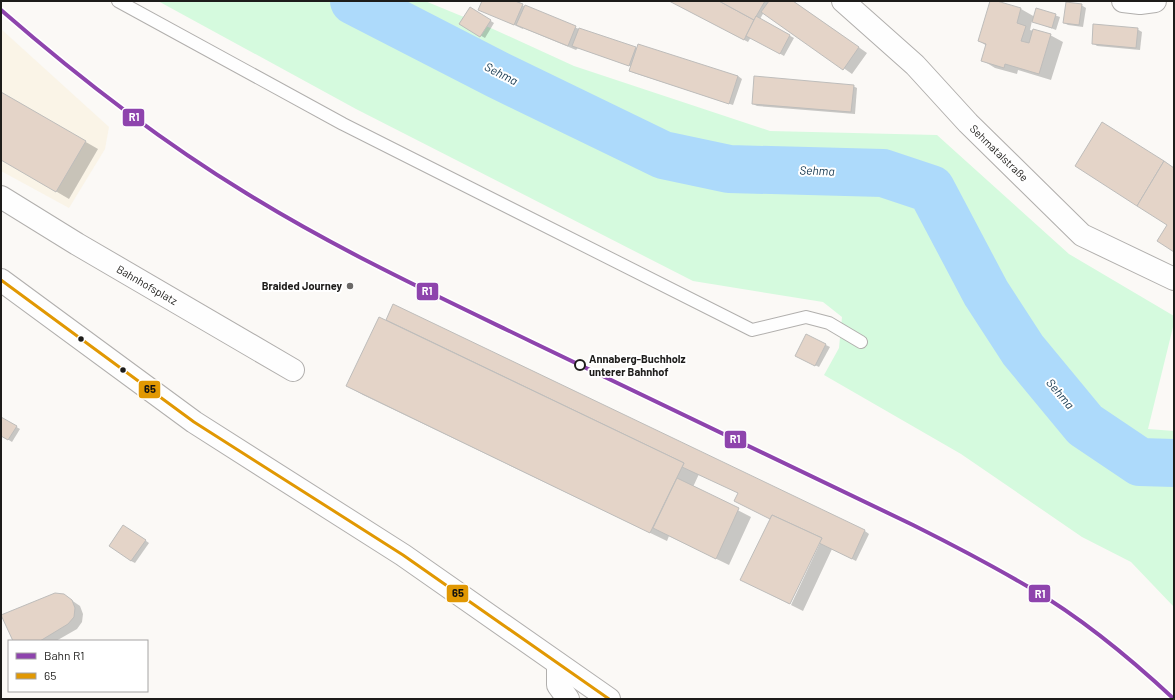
<svg xmlns="http://www.w3.org/2000/svg" width="1175" height="700" font-family="Barlow,sans-serif">
  <rect width="100%" height="100%" fill="#fbf9f6"/>
  <path fill="#faf4e7" d="M1,29L109,127L105,149L69,208L1,171Z"/>
  <path fill="#d5fade" d="M158,1H425L493,29L574,66L770,131L937,135L1069,254L1174,316V323L1148,429L1174,431V607L1131,562L1082,537L961,454L824,375L839,348L842,317L823,302L693,281L356,109Z"/>
  <g fill="#0003">
    <path d="M483,1H512L579,29L638,49L738,76L742,79L733,105L634,73L630,71L632,67L578,48L576,50L523,28V29L479,9Z"/>
    <path d="M670,1H793L867,53L852,74L764,12L760,19L794,38L784,56L751,37L748,42Z"/>
    <path d="M991,1L1021,9L1035,17L1037,9L1060,17L1056,30L1032,21L1030,30L1050,35L1063,42L1051,80L1018,70L1017,74L995,68L982,60L987,46L979,41Z"/>
    <path d="M1081,5L1086,8L1083,27L1068,25L1064,23Z"/>
    <path d="M470,8L494,23L485,38L460,24Z"/>
    <path d="M1137,29L1142,32L1140,50L1097,46L1093,43Z"/>
    <path d="M853,86L857,88L855,114L757,106L753,104Z"/>
    <path d="M1,93L98,149L69,199L1,159Z"/>
    <path d="M394,305L865,531L869,534L856,561L832,549L803,611L791,605L820,543H819L789,604L742,580L771,519L739,503V493L699,474L693,487L751,517L729,565L669,536L667,541L363,395L347,386L390,323Z"/>
    <path d="M806,335L830,347L819,367L800,358Z"/>
    <path d="M1,418L20,429L12,442L1,435Z"/>
    <path d="M128,528L149,543L135,563L131,561Z"/>
    <path d="M64,595L80,606L83,614L82,622L77,629L56,641H14Z"/>
  </g>
  <g fill="none" stroke-linecap="round" stroke-linejoin="round">
    <path stroke="#addafb" stroke-width="48" d="M354,1L498,75L663,155L729,169L883,173L931,189L986,293L1023,350L1085,425L1140,462L1174,463"/>
  </g>
  <g fill="#e4d4c8" stroke="#bebdbb">
    <path d="M482,1H515L523,4L514,25L478,10Z"/>
    <path d="M669,1H719L754,20L744,40Z"/>
    <path d="M719,1H765L754,20Z"/>
    <path d="M769,1H793L859,47L843,70L761,12Z"/>
    <path d="M990,1H997L1021,8L1017,23L1026,26L1021,41L1029,43L1033,29L1051,34L1039,74L1005,64L1004,68L981,61L986,44L978,41Z"/>
    <path d="M1066,2L1082,4L1079,25L1063,23Z"/>
    <path d="M525,5L576,26L568,46L516,25Z"/>
    <path d="M470,7L491,20L480,37L459,24Z"/>
    <path d="M1036,8L1056,14L1052,28L1032,22Z"/>
    <path d="M756,16L790,35L780,54L746,36Z"/>
    <path d="M1093,24L1138,28L1136,48L1092,44Z"/>
    <path d="M579,28L636,47L629,66L572,46Z"/>
    <path d="M638,44L738,76L729,104L629,71Z"/>
    <path d="M754,76L854,85L851,112L752,104Z"/>
    <path d="M1,92L86,141L56,192L1,160Z"/>
    <path d="M1102,122L1164,161L1137,206L1075,166Z"/>
    <path d="M1164,161L1174,168V252L1157,241L1167,225L1137,206Z"/>
    <path d="M393,304L865,530L852,559L819,543L822,538L772,515L770,519L734,501L738,493L682,467L684,463L386,320Z"/>
    <path d="M379,317L684,463L650,533L346,386Z"/>
    <path d="M806,334L826,344L815,366L795,356Z"/>
    <path d="M1,417L17,426L8,440L1,436Z"/>
    <path d="M677,478L739,508L716,559L653,528Z"/>
    <path d="M772,515L822,538L790,604L740,580Z"/>
    <path d="M123,525L146,540L131,561L109,546Z"/>
    <path d="M55,593L64,594L72,600L75,608L74,617L68,624L40,641H13L1,615Z"/>
  </g>
  <g fill="none" stroke-linecap="round" stroke-linejoin="round">
    <g stroke="#b1afad" stroke-width="14">
      <path id="lane" d="M118,1L343,124L752,330L806,317L829,323L861,342"/>
    </g>
    <g stroke="#b1afad" stroke-width="24">
      <g id="street">
        <path d="M1123,1L1140,3L1155,1"/>
        <path d="M1,197L77,244L293,370"/>
        <path d="M558,664V685L568,699"/>
      </g>
    </g>
    <g stroke="#b1afad" stroke-width="24">
      <path id="secondary" d="M843,1L915,65L968,123L1082,235L1174,279"/>
    </g>
    <g stroke="#b1afad" stroke-width="24">
      <path id="primary" d="M1,280L194,422L403,555L609,699"/>
    </g>
    <use href="#lane" stroke="#fefefe" stroke-width="12"/>
    <use href="#street" stroke="#fefefe" stroke-width="22"/>
    <use href="#secondary" stroke="#fefefe" stroke-width="22"/>
    <use href="#primary" stroke="#fefefe" stroke-width="22"/>
    <g stroke="#fff" stroke-width="6">
      <path id="bus-1" d="M1,280L194,422L403,555L609,699"/>
    </g>
    <use href="#bus-1" stroke="#e19803" stroke-width="3"/>
    <g stroke="#fff" stroke-width="7">
      <path id="rail-1" d="M1,10C78,77 159,140 246,193C338,250 435,295 532,342C659,403 786,464 913,525C953,545 993,566 1032,589C1083,619 1130,658 1174,699"/>
    </g>
    <use href="#rail-1" stroke="#8e44ad" stroke-width="4"/>
  </g>
  <circle fill="#6b6967" stroke="#fff" stroke-width="1.5" cx="350" cy="286" r="4"/>
  <g fill="#1d1c1a" stroke="#fff" stroke-width="1.5">
    <circle cx="81" cy="339" r="3.5"/>
    <circle cx="123" cy="370" r="3.5"/>
  </g>
  <circle fill="#fff" stroke="#1d1c1a" stroke-width="2" cx="580" cy="365" r="5"/>
  <g text-anchor="middle" stroke-width="4" stroke-linejoin="round" paint-order="stroke">
    <g font-size="11" fill="#1d1c1a" stroke="#fff">
      <text transform="translate(999 153) rotate(44)" y="4">Sehmatalstraße</text>
      <text transform="translate(147 285) rotate(30)" y="4">Bahnhofsplatz</text>
    </g>
    <g font-size="11" font-weight="bold" fill="#1d1c1a" stroke="#fff" text-anchor="end">
      <text x="342" y="290">Braided Journey</text>
    </g>
    <g font-size="11" font-weight="bold" fill="#1d1c1a" stroke="#fff" text-anchor="start">
      <text x="589" y="363">Annaberg-Buchholz<tspan x="589" dy="13">unterer Bahnhof</tspan></text>
    </g>
    <g font-size="12" font-style="italic" fill="#13364e" stroke="#fff">
      <text transform="translate(501 74) rotate(27)" y="4">Sehma</text>
      <text transform="translate(817 171) rotate(2)" y="4">Sehma</text>
      <text transform="translate(1060 394) rotate(50)" y="4">Sehma</text>
    </g>
  </g>
  <g stroke="#fff" stroke-width="1.5">
    <rect x="122" y="108" width="23" height="19" rx="4" fill="#8e44ad"/>
    <rect x="416" y="282" width="23" height="19" rx="4" fill="#8e44ad"/>
    <rect x="138" y="380" width="23" height="19" rx="4" fill="#e19803"/>
    <rect x="724" y="430" width="23" height="19" rx="4" fill="#8e44ad"/>
    <rect x="446" y="584" width="23" height="19" rx="4" fill="#e19803"/>
    <rect x="1028" y="584" width="23" height="19" rx="4" fill="#8e44ad"/>
  </g>
  <g font-size="11" text-anchor="middle" font-weight="bold" fill="#fff">
    <text x="134" y="121">R1</text>
    <text x="427" y="295">R1</text>
    <text x="735" y="443">R1</text>
    <text x="1040" y="598">R1</text>
  </g>
  <g font-size="11" text-anchor="middle" font-weight="bold" fill="#111">
    <text x="150" y="393">65</text>
    <text x="458" y="597">65</text>
  </g>
  <rect width="1175" height="700" fill="none" stroke="#1d1c1a" stroke-width="4"/>
  <rect x="8" y="640" width="140" height="52" fill="#ffffff" stroke="#a5a4a3"/>
  <rect x="16" y="653" width="20" height="6" fill="#8e44ad" stroke="#a5a4a3"/>
  <text x="44" y="660" font-size="12" fill="#1d1c1a">Bahn R1</text>
  <rect x="16" y="673" width="20" height="6" fill="#e19803" stroke="#a5a4a3"/>
  <text x="44" y="680" font-size="12" fill="#1d1c1a">65</text>
</svg>
